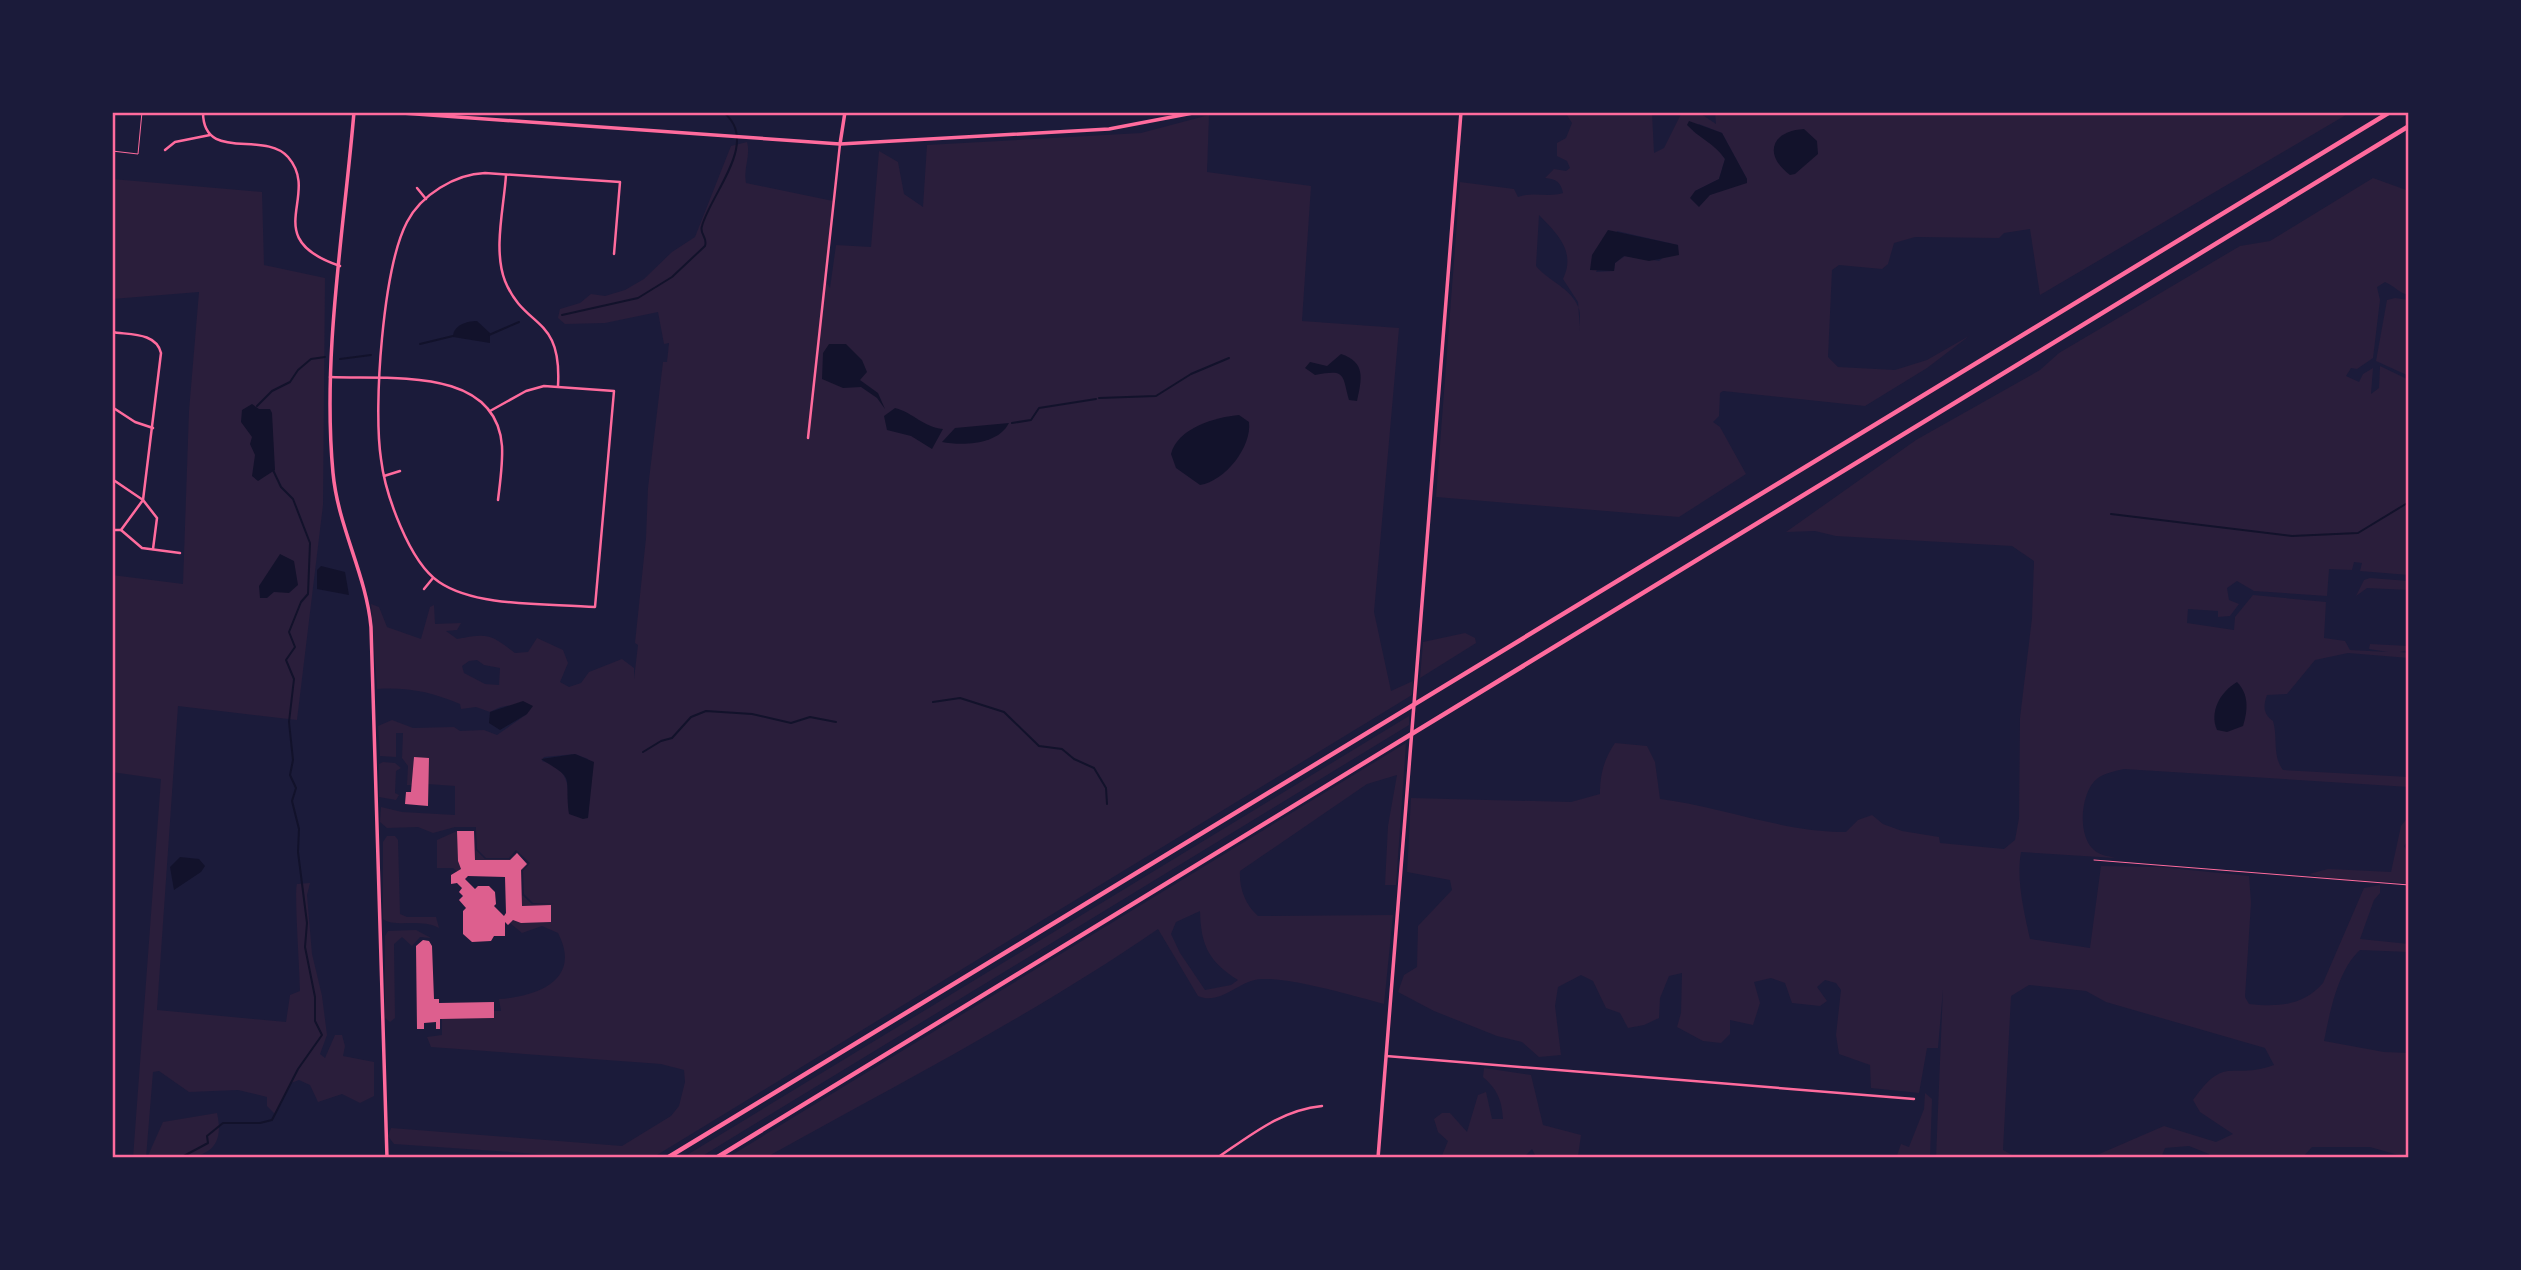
<svg xmlns="http://www.w3.org/2000/svg" width="2521" height="1270" font-family="Rubik,sans-serif">
  <rect width="100%" height="100%" fill="#1b1b3a"/>
  <g fill="#2a1e3b" fill-rule="evenodd">
    <path d="M1565,112H1652L1654,153L1664,148L1682,112H1698L1716,124L1715,112H2351L2040,295L2030,229L2004,233L1999,238L1915,237L1894,243L1888,264L1882,269L1839,265L1832,270L1828,357L1838,367L1895,370L1927,360L1969,336L1927,368L1865,406L1723,391L1720,393L1719,416L1713,422L1720,427L1746,474L1679,517L1436,497L1460,182L1514,189L1518,197C1533,191 1547,198 1563,193C1561,182 1556,179 1545,178L1554,169L1566,171L1570,168L1567,161L1557,156V143L1566,138L1572,123ZM1699,124L1722,133L1747,179L1710,195L1695,191L1719,179L1725,159L1717,148L1693,131ZM1539,215C1558,234 1576,252 1563,279L1578,302L1580,331C1579,325 1581,315 1579,309C1572,288 1548,281 1536,266ZM1617,231L1678,245L1659,261L1625,256L1615,263L1614,271L1596,272Z"/>
    <path d="M1209,115L1207,172L1311,186L1302,321L1399,328L1374,612L1391,691L1413,681L1412,695L652,1158H595L394,1144L388,1136L391,1128L622,1146L671,1116L679,1106L685,1082L684,1070L661,1064L431,1047L427,1037L442,1035V1019L494,1018V1011H501L499,999C535,997 583,981 558,933L542,926L522,933L510,923L513,920L522,923L551,922L550,905L522,906L521,870L527,864L524,859L528,864L522,871V895L532,904L555,903H533L524,894L523,871L530,863L516,850L509,858H486L477,849L476,831V850L485,859H510L517,852L521,856L516,854L510,860H475L476,827H455L433,833L418,827L387,828L380,822L381,807L402,812L455,815V786L427,784L429,759L414,757L412,785H407L408,766L402,758L403,733H396V757L380,756L378,726L392,720L413,728L454,727L460,731L484,730L497,735L527,714C512,703 506,704 490,712L476,707L461,709L460,704C431,692 408,687 377,689L371,604L379,607L387,627L421,639L430,607L434,605L435,624L461,623L457,630L446,631L457,639C489,633 490,634 515,653L528,652L537,638L563,650L568,663L560,682L569,687L581,683L589,672L622,659L634,668V679L638,645L635,643L646,538L648,488L663,362H667L669,343L664,344L658,312L605,323L565,324L558,318L560,309L580,303L591,294L605,296L625,290L644,279L672,252L695,237L731,146L747,142C751,156 743,168 746,183L833,201L825,280L830,288L836,245L871,247L879,151L898,162L904,194L923,207L927,145L1141,133ZM477,660L484,665L500,668L499,685L485,684L464,673L462,666L469,661ZM575,754L588,759L569,807C569,783 567,768 542,761L544,757Z"/>
    <path d="M2373,178L2409,191V295C2398,293 2395,286 2385,282L2377,287L2380,300L2373,358L2357,369L2351,368L2346,376L2359,382L2363,374L2373,368L2371,394L2379,388L2380,366L2409,380V575L2360,571L2362,563L2354,562L2352,570L2329,569L2327,596L2254,591L2237,581L2227,588L2229,600L2239,604L2230,616L2218,617V611L2188,609L2187,623L2234,630L2235,617L2253,595L2326,602L2324,638L2345,641L2350,650L2388,652L2369,649L2370,644L2409,646V650L2400,652L2409,653V658L2348,653L2315,660L2287,694L2267,695C2263,706 2263,714 2273,721C2278,737 2272,756 2283,770L2409,777V787L2124,769C2115,771 2105,773 2098,778C2080,791 2077,836 2094,850C2099,855 2108,856 2115,858L2021,852C2016,880 2024,911 2030,939L2090,948L2101,866L2160,867L2249,876L2251,903L2245,997L2249,1004C2278,1007 2303,1006 2323,983L2364,888L2380,885V893L2374,900L2360,939L2409,944V952L2360,950C2337,971 2330,1013 2324,1041L2384,1052L2409,1053V1158L2370,1147H2312L2302,1158H2210L2209,1154L2189,1146L2165,1148L2161,1158H2090L2164,1126L2216,1142L2233,1134L2200,1112L2193,1100C2226,1053 2231,1081 2274,1065L2265,1048L2106,1002L2086,991L2029,985L2011,996L2003,1150L2018,1158H1936L1943,989L1938,1048H1927L1919,1093L1871,1088L1870,1065L1839,1054L1836,1035L1841,990L1836,983L1825,980L1817,987L1827,1001L1820,1006L1792,1003L1785,983L1771,978L1754,982L1760,1003L1753,1025L1730,1020V1034L1721,1043L1703,1041L1677,1027L1681,1013L1682,973L1669,976L1660,998L1659,1018L1644,1025L1628,1028L1620,1013L1606,1008L1593,981L1581,975L1558,987L1555,1006L1561,1055L1539,1057L1522,1042L1497,1036L1434,1011L1398,992L1404,975L1417,967L1418,926L1452,890L1450,880L1407,872L1411,798L1571,802L1600,794C1600,774 1604,759 1615,743L1647,746L1655,762L1660,799C1723,807 1782,832 1846,832L1858,820L1872,815L1883,824L1902,831L1939,837L1940,843L2004,849L2015,840L2019,818L2020,718L2032,618L2034,561L2012,546L1836,536L1815,531L1786,532L1916,440L2040,370L2059,353L2240,246L2270,241Z"/>
    <path d="M112,179L262,192L264,265L325,278L323,505L297,720L178,706L157,1010L286,1022L290,995L300,991C300,974 294,891 297,884L310,883L307,895L312,954L322,996L327,1035L320,1054L325,1058L335,1035H342L345,1046L343,1056L374,1062V1096L360,1103L342,1094L318,1102L310,1085L299,1080L291,1083L275,1114L267,1106V1097L238,1090L189,1092L159,1071L153,1072L146,1158H133L161,779L112,772V575L183,584L189,411L199,292L112,299Z"/>
    <path d="M2395,298L2409,300V376L2376,361L2387,300Z"/>
    <path d="M2370,578L2409,581V590L2367,588L2356,596L2364,580Z"/>
    <path d="M1465,633L1475,638L1476,643L1420,678L1423,642Z"/>
    <path d="M1409,716V725L699,1158H682Z"/>
    <path d="M1406,743L1396,885H1385L1388,826L1397,775L1367,784L1240,871C1239,888 1245,904 1258,916L1393,915L1384,1004C1354,996 1292,978 1262,979C1238,980 1221,1006 1198,996L1158,929C1033,1015 898,1084 765,1158H727ZM1200,911C1201,945 1208,961 1238,980L1231,985L1205,990L1180,953L1171,934L1176,922Z"/>
    <path d="M383,762L395,763L401,768L396,771L395,793L399,795L396,800L379,797V764Z"/>
    <path d="M2409,816V839L2404,846L2409,855V884C2375,879 2342,884 2309,874L2328,869L2391,872L2401,826Z"/>
    <path d="M457,831L458,861L461,869L458,872L453,868H437V840Z"/>
    <path d="M387,836H395L398,840L400,914L407,917H436L439,928C421,918 394,928 383,919V842Z"/>
    <path d="M416,930L431,938L420,937L412,946L402,937L394,944L395,1018L390,1022L385,1018V936L388,931Z"/>
    <path d="M1484,1068L1531,1075L1543,1125L1581,1135L1578,1156L1536,1157L1532,1149L1526,1155L1527,1158H1441L1448,1141L1438,1132L1434,1119L1442,1113H1450L1467,1132L1478,1095L1486,1092L1492,1119H1503C1502,1100 1497,1089 1483,1077Z"/>
    <path d="M1925,1093L1932,1099L1930,1158H1896L1901,1144L1909,1147L1924,1109Z"/>
    <path d="M217,1113C229,1165 182,1158 147,1158L163,1122Z"/>
  </g>
  <g fill="#12122b">
    <path d="M1689,121L1722,133L1747,179V183L1710,195L1699,207L1690,198L1695,191L1719,179L1725,159C1715,144 1699,138 1687,125Z"/>
    <path d="M1804,129L1817,141L1818,154L1795,174L1790,175C1763,155 1771,131 1804,129Z"/>
    <path d="M1608,230L1678,245L1679,255L1649,261L1624,256L1615,263L1614,271L1590,270L1592,255Z"/>
    <path d="M477,321L490,333V343L453,337C453,325 467,321 477,321Z"/>
    <path d="M829,344H846L862,360L867,372L860,380L878,393L885,409L877,398L861,387L843,388L822,379L823,353Z"/>
    <path d="M1341,354C1366,362 1362,379 1357,401L1349,400C1342,374 1346,369 1315,375L1305,368L1310,362L1327,366Z"/>
    <path d="M252,404L259,409H270L272,413L275,470L258,481L252,476L255,455L250,444L252,437L241,422L242,410Z"/>
    <path d="M895,408C914,413 923,427 943,429L932,449L911,436L887,430L884,416Z"/>
    <path d="M1239,415L1249,422C1252,447 1225,481 1200,485L1176,468L1171,454C1177,428 1216,417 1239,415Z"/>
    <path d="M1009,423C998,445 962,446 942,442L955,428Z"/>
    <path d="M280,554L294,561L298,585L289,593L274,592L267,598H260L259,586Z"/>
    <path d="M321,566L345,572L349,595L317,589V570Z"/>
    <path d="M2237,682C2249,694 2248,710 2243,726L2227,732L2217,730C2209,712 2220,692 2237,682Z"/>
    <path d="M523,701L533,706L527,714L500,730L489,723L490,712Z"/>
    <path d="M575,754L594,762L588,818L583,819L569,814C564,774 577,781 541,759Z"/>
    <path d="M180,857L199,859L205,866L201,872L174,890L170,867Z"/>
  </g>
  <g fill="none" stroke-linecap="round" stroke-linejoin="round">
    <g stroke="#12122b" stroke-width="2">
      <path d="M562,315L638,298L672,277L705,246C708,237 699,234 702,226C711,193 761,141 723,112"/>
      <path d="M489,335L519,322"/>
      <path d="M420,344L453,336"/>
      <path d="M340,359L371,355"/>
      <path d="M1099,398L1156,396L1191,374L1229,358"/>
      <path d="M257,406L272,391L290,382L298,370L311,359L325,357"/>
      <path d="M1012,423L1031,420L1039,408L1096,399"/>
      <path d="M2111,514L2292,536L2358,533L2409,502"/>
      <path d="M933,702L960,698L1004,712L1039,746L1062,749L1074,759L1094,768L1106,788L1107,804"/>
      <path d="M643,752L661,741L672,738L691,717L706,711L752,714L791,723L810,717L836,722"/>
      <path d="M171,1158H176"/>
      <path d="M180,1158L208,1143L207,1136L223,1123H260L272,1120L298,1069L322,1035L315,1021V997L305,947L307,923L298,852L299,829L292,801L296,788L290,775L293,760L289,722L294,679L286,660L295,647L289,632L301,602L308,594L310,543L293,499L281,487L273,470"/>
    </g>
  </g>
  <g fill="#dd5f8e" fill-rule="evenodd">
    <path d="M414,757L429,758L428,806L405,804L406,792H411Z"/>
    <path d="M457,831H474L475,860H510L517,853L527,864L521,870L522,906L551,905V922L521,923L513,920L508,925L505,922V936H494L491,941L472,942L463,934V911L466,908L459,900L463,896L459,892L462,888L457,883L451,884V875L461,869L458,861ZM468,876L505,877L506,913L504,916L494,906L496,904L495,892L489,886H478L475,889L465,879Z"/>
    <path d="M423,940L429,941L432,946L434,999H439V1003L494,1002V1018L440,1019V1029H436V1022L424,1023V1029H417L416,946Z"/>
  </g>
  <g fill="none" stroke-linecap="round" stroke-linejoin="round">
    <g stroke="#ff6b9d" stroke-width="1">
      <path d="M112,151L138,154L142,112"/>
      <path d="M2094,860L2409,885"/>
    </g>
    <g stroke="#ff6b9d" stroke-width="2.5">
      <path d="M203,112C203,163 264,130 288,157C322,196 257,238 340,266"/>
      <path d="M165,150L175,142L210,135"/>
      <path d="M506,175C504,207 493,250 505,281C525,330 562,314 558,386"/>
      <path d="M417,188L426,199"/>
      <path d="M112,332C129,335 156,332 161,353L143,500L157,518L153,549"/>
      <path d="M330,377C387,380 496,365 502,446C503,463 500,483 498,500"/>
      <path d="M112,407L135,422L153,428"/>
      <path d="M490,411L526,391L544,386L614,391L595,607C550,603 477,608 439,582C409,562 385,493 381,459C373,407 383,268 407,222C421,195 455,174 485,173L620,182L614,254"/>
      <path d="M808,438L840,144"/>
      <path d="M384,476L400,471"/>
      <path d="M112,479L143,500L121,530H112"/>
      <path d="M121,530L142,548L180,553"/>
      <path d="M424,589L433,578"/>
      <path d="M1386,1056L1914,1099"/>
      <path d="M1217,1158C1251,1135 1281,1110 1322,1106"/>
    </g>
    <g stroke="#ff6b9d" stroke-width="3.5">
      <path d="M354,112C344,230 322,355 333,473C338,527 366,574 371,627L387,1158"/>
      <path d="M388,112L840,144L1109,129L1198,112"/>
      <path d="M840,144L845,112"/>
      <path d="M1378,1158L1461,112"/>
    </g>
    <g stroke="#ff6b9d" stroke-width="4.5">
      <path d="M667,1158L2390,112"/>
      <path d="M716,1158L2409,126"/>
    </g>
  </g>
  <rect width="2521" height="1270" fill="none" stroke="#1b1b3a" stroke-width="228"/>
  <rect x="114" y="114" width="2293" height="1042" fill="none" stroke="#ff6b9d" stroke-width="2.5"/>
</svg>
